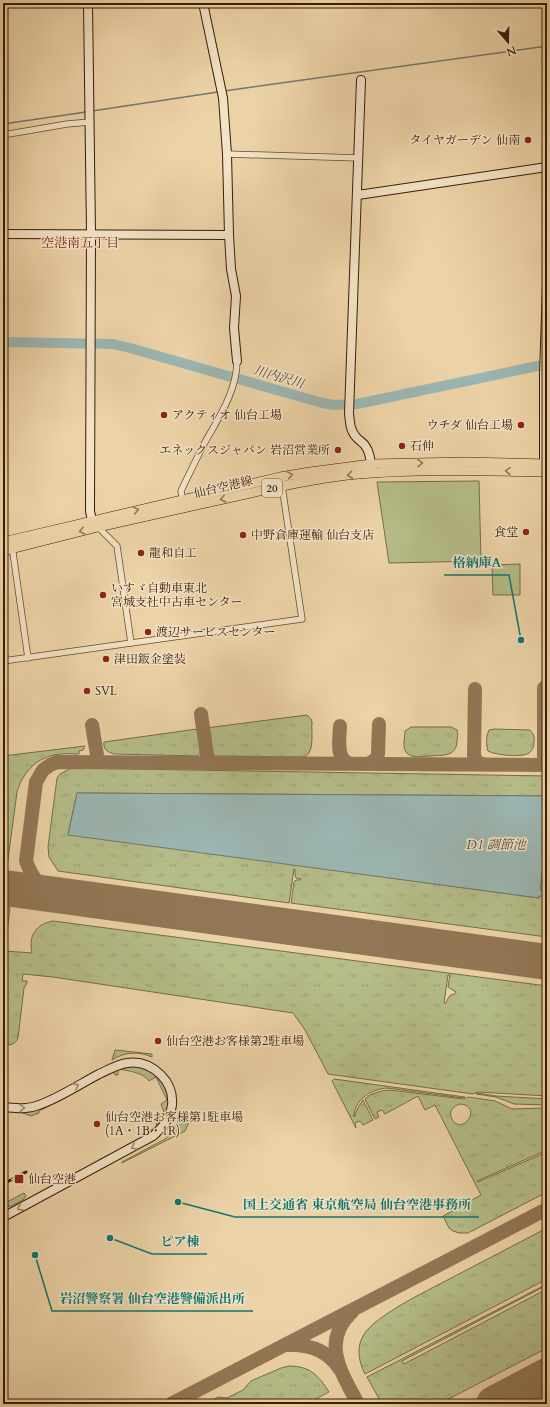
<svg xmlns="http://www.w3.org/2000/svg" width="550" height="1407" font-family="Cardo,'Noto Serif JP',serif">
  <defs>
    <pattern id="grass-tufts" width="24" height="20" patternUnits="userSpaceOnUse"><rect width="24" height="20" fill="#b5bd89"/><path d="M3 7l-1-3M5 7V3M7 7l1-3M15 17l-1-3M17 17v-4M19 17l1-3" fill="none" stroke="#9ca275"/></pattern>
  </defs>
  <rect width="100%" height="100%" fill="#ecd3a7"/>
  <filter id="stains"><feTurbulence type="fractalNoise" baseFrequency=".005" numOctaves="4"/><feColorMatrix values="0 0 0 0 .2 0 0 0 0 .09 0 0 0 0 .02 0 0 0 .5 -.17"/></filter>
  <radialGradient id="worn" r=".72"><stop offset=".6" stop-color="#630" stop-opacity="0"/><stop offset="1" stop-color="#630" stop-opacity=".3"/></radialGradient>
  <g fill="url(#grass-tufts)" stroke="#776c47" fill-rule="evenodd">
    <path d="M307,715L311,719L312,722C311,732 315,751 305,757L215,756L211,755L209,752L206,728Z"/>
    <path d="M411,727H451L457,730C458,734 458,736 457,740C457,757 443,755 430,756C423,756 411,759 406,752C402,747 405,737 405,731Z"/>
    <path d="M197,729C201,735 204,750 198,756L114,754C107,752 103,749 104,742Z"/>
    <path d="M494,729L530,730C533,734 535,736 534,741C534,746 533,750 529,753C523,758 495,755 488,751C486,745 486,736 489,730Z"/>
    <path d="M85,746L83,750L79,751V754C71,754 62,753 54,755C35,759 22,774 17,792L3,897V756Z"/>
    <path d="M71,768L547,776V796L77,793L68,834L539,898V896L547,897V937L291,903L294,882L296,880H300L301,879L296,878L295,875V869H294L289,903L58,871L49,857L48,847L57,778L60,774Z"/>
    <path d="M547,835V891L540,890Z"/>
    <path d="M6,907H10L5,951L32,953C28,936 36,924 53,921L547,986V1096L478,1092L473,1094L328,1074L305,1030L293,1013L53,977L23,974L22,981H27V983L24,988L18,1038C15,1045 10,1045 3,1045V910ZM448,975H450L448,987L456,992L455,994C449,994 448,999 446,1003H444Z"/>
    <path d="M115,1050L152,1054V1057C138,1051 124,1052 112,1060Z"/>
    <path d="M131,1066C146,1067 157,1073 164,1086C185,1127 127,1147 100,1161L99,1160L148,1135L147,1132L157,1127L156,1123L163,1120L160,1114L164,1112L161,1104L167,1100L156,1077L149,1081C143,1072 128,1071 118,1069V1075H115L114,1072L103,1077L39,1111V1113L31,1116L23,1113L41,1107L113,1071Z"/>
    <path d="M334,1079L465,1097L463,1098L387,1088C371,1089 354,1100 354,1117L358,1108L363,1100L373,1120L363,1125L360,1121L355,1123L356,1128L332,1081Z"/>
    <path d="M389,1090L464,1099L468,1097L495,1101L512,1109L545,1108L546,1116L544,1117L547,1123V1150L477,1181L478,1182L547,1152V1192L468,1233H459L453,1231L449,1228L443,1216L481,1195L435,1105L425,1110L418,1096L385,1114L382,1110L377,1112L379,1117L375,1119L365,1099C371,1093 380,1091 389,1090ZM460,1104C484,1106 462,1137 452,1119C448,1112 453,1106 460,1104Z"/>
    <path d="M477,1093L496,1096L547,1099V1105L514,1104L496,1097L476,1094Z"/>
    <path d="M184,1113L187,1114L189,1122L185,1131L122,1163V1162L165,1139L175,1128L181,1114Z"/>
    <path d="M24,1193L26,1196L23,1200L9,1207L7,1202Z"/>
    <path d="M547,1228V1279L365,1374C359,1362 356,1348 363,1336C374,1315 435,1287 457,1275C487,1259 517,1244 547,1228Z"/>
    <path d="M547,1284V1285L402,1361L404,1364L547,1289V1348L439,1404H382L367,1377Z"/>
    <path d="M289,1366C310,1366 318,1375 329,1392L306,1404H205L218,1397L227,1398L243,1390L251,1381L281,1368Z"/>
  </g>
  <g fill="#b5bd89" stroke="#776c47">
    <path d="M479,481L481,561L389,563L377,482Z"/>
    <path d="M520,564V595H493L492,565Z"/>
  </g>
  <path fill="#9cb6b2" stroke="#74786d" d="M77,793L547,796V835L540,890L547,891V897L539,896V898L68,835Z"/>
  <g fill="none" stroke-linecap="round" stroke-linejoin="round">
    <g stroke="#74786d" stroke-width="1.5">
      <path d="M224,91L547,46"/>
      <path d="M92,111L218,92"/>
      <path d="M3,124L86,112"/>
    </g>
    <path stroke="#9cb6b2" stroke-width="10" d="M3,342L113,344L130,348L319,402L333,405L357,404L547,364"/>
    <g stroke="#927756" stroke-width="14">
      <path d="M544,688V756L547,762"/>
      <path d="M475,689L474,756L477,762L482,764"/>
      <path d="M201,714L208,762"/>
      <path d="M92,725L98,761"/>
      <path d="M340,726C340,736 335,758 348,763"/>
      <path d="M370,763L376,759L378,754L379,724"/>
      <path d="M56,895C41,891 31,875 26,861L36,782L43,770L50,765L57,762L547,765"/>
      <path d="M352,1312C320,1342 342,1373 358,1404"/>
      <path d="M288,1345C309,1344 327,1350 339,1368"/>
      <path d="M171,1404L547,1209"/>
    </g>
    <g stroke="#927756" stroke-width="36">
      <path d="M5,888L547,962"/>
      <path d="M494,1404L547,1376"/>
    </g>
    <g stroke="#66492e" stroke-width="7">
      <g id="street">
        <path d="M3,135L67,124L90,122"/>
        <path d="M227,154L359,158"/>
        <path d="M183,502L181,491C188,476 196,460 204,444C218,419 237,391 237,361"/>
        <path d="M98,527L117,546L131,643"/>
        <path d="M12,546L28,658"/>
        <path d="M3,661L302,619L282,486"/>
      </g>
    </g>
    <g stroke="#391b05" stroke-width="10">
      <g id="secondary">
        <path d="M88,3L91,234L90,511L92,521L96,525"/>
        <path d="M203,3L223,98L227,154L229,235L231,269L236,296L234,328L237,361"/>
        <path d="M361,80L349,413C350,423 350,431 357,438C360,441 364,443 366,447C371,454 371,465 372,473"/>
        <path d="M358,195L547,167"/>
        <path d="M3,234L229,235"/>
        <path d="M544,469V375L547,285"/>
        <path d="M3,1107C16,1108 27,1110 39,1105C59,1098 80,1084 99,1074C108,1070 118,1064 127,1063C140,1061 152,1066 161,1075C169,1083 173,1094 172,1105C170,1119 163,1127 153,1136L7,1215"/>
      </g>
    </g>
    <g stroke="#391b05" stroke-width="10">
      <g id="primary">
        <path d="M3,542L280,477L310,472L371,464L464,462L547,464"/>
        <path d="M3,551L98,527L282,486C312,480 343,474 373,473C431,469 489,471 547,472"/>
      </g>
    </g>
    <use href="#street" stroke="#f3e2c6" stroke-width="5.5"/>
    <use href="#secondary" stroke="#f3e2c6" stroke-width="8"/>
    <use href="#primary" stroke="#ecd3a7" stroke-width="9"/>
    <g stroke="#391b05" stroke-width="3">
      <path id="rail" d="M3,1184L26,1172"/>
    </g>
    <use href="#rail" stroke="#f3e2c6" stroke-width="1.5" stroke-dasharray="4.5" stroke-linecap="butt"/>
  </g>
  <defs><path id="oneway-chevron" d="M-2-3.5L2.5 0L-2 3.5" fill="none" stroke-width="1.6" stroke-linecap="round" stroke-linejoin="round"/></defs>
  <g stroke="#927756">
    <use href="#oneway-chevron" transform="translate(420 463) rotate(-1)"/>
    <use href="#oneway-chevron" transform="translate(508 471) rotate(-179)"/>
    <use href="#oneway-chevron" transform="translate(290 475) rotate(-10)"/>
    <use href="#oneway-chevron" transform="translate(350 475) rotate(173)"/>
    <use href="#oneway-chevron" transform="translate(223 499) rotate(167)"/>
    <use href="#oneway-chevron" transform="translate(136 510) rotate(-13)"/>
    <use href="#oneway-chevron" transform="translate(82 531) rotate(166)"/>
  </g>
  <g stroke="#9f886f">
    <use href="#oneway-chevron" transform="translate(76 1086) rotate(-27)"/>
    <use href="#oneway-chevron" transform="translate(22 1108) rotate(-1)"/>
    <use href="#oneway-chevron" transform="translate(134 1147) rotate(150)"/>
    <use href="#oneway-chevron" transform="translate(20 1208) rotate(152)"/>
  </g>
  <g fill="#8f2418" stroke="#f3e2c6" stroke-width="1.5">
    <circle cx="528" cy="140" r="4"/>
    <circle cx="164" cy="415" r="4"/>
    <circle cx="521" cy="425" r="4"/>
    <circle cx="402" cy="446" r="4"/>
    <circle cx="338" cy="450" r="4"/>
    <circle cx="526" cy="532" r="4"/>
    <circle cx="243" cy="535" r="4"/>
    <circle cx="141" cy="553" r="4"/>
    <circle cx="103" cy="595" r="4"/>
    <circle cx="148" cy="632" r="4"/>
    <circle cx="106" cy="659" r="4"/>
    <circle cx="87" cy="691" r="4"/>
    <circle cx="158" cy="1041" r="4"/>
    <circle cx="97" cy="1124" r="4"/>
    <rect x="14" y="1174" width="10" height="10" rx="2"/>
  </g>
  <g text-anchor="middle" stroke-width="3" stroke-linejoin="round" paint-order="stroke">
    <rect fill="#f3e2c6" stroke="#71573f" stroke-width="1" x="262" y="479" width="20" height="18" rx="3"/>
    <g font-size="11" font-weight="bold" fill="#391b05">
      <text x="272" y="492">20</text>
    </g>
    <g font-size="12" fill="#391b05" stroke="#f3e2c6" text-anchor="start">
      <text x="520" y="144" text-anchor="end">タイヤガーデン 仙南</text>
      <text x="172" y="419">アクティオ 仙台工場</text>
      <text x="513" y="429" text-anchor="end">ウチダ 仙台工場</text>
      <text x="410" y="450">石伸</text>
      <text x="330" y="454" text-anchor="end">エネックスジャパン 岩沼営業所</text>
      <text x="518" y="536" text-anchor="end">食堂</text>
      <text x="251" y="539">中野倉庫運輸 仙台支店</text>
      <text x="149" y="557">龍和自工</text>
      <text x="111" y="592">いすゞ自動車東北<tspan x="111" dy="14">宮城支社中古車センター</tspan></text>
      <text x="156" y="636">渡辺サービスセンター</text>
      <text x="114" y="663">津田鈑金塗装</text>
      <text x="95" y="695">SVL</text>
      <text x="166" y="1045">仙台空港お客様第2駐車場</text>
      <text x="105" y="1121">仙台空港お客様第1駐車場<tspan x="105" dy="14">(1A・1B・1R)</tspan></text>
      <text x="28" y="1183">仙台空港</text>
    </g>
    <g font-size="12" fill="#391b05" stroke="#f3e2c6">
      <text transform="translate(223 487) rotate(-13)" y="4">仙台空港線</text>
    </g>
    <g font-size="13" fill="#7a1f14" stroke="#f3e2c6">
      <text x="80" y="247">空港南五丁目</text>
    </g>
    <g font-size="13" font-style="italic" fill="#574a39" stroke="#f3e2c6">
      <text transform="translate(279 376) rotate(16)" y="5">川内沢川</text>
      <text x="496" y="849">D1 調節池</text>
    </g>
  </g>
  <path fill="none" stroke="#0f766e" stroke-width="1.5" d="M521 640L509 575H444M178 1202L235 1217H479M110 1238L152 1254H207M35 1255L52 1311H253"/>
  <g fill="#0f766e" stroke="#f3e2c6" stroke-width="1.5">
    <circle cx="521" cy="640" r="4"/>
    <circle cx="178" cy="1202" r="4"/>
    <circle cx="110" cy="1238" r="4"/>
    <circle cx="35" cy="1255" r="4"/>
  </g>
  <g font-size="13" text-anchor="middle" font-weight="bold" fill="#0f766e" stroke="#f3e2c6" stroke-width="3" stroke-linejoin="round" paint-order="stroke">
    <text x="477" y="567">格納庫A</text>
    <text x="357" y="1209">国土交通省 東京航空局 仙台空港事務所</text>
    <text x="180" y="1246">ピア棟</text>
    <text x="152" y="1303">岩沼警察署 仙台空港警備派出所</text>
  </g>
  <rect width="550" height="1407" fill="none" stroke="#ecd3a7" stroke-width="16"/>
  <rect x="4" y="4" width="542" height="1399" fill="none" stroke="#391b05" stroke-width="2"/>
  <rect x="8" y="8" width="534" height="1391" fill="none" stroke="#391b05"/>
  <g transform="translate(508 42) rotate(160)" stroke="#f3e2c6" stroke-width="3" paint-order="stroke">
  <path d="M0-3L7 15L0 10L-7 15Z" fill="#391b05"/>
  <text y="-6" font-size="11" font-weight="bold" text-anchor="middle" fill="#391b05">N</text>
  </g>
  <rect width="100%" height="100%" filter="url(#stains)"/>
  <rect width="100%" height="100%" fill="url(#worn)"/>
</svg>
